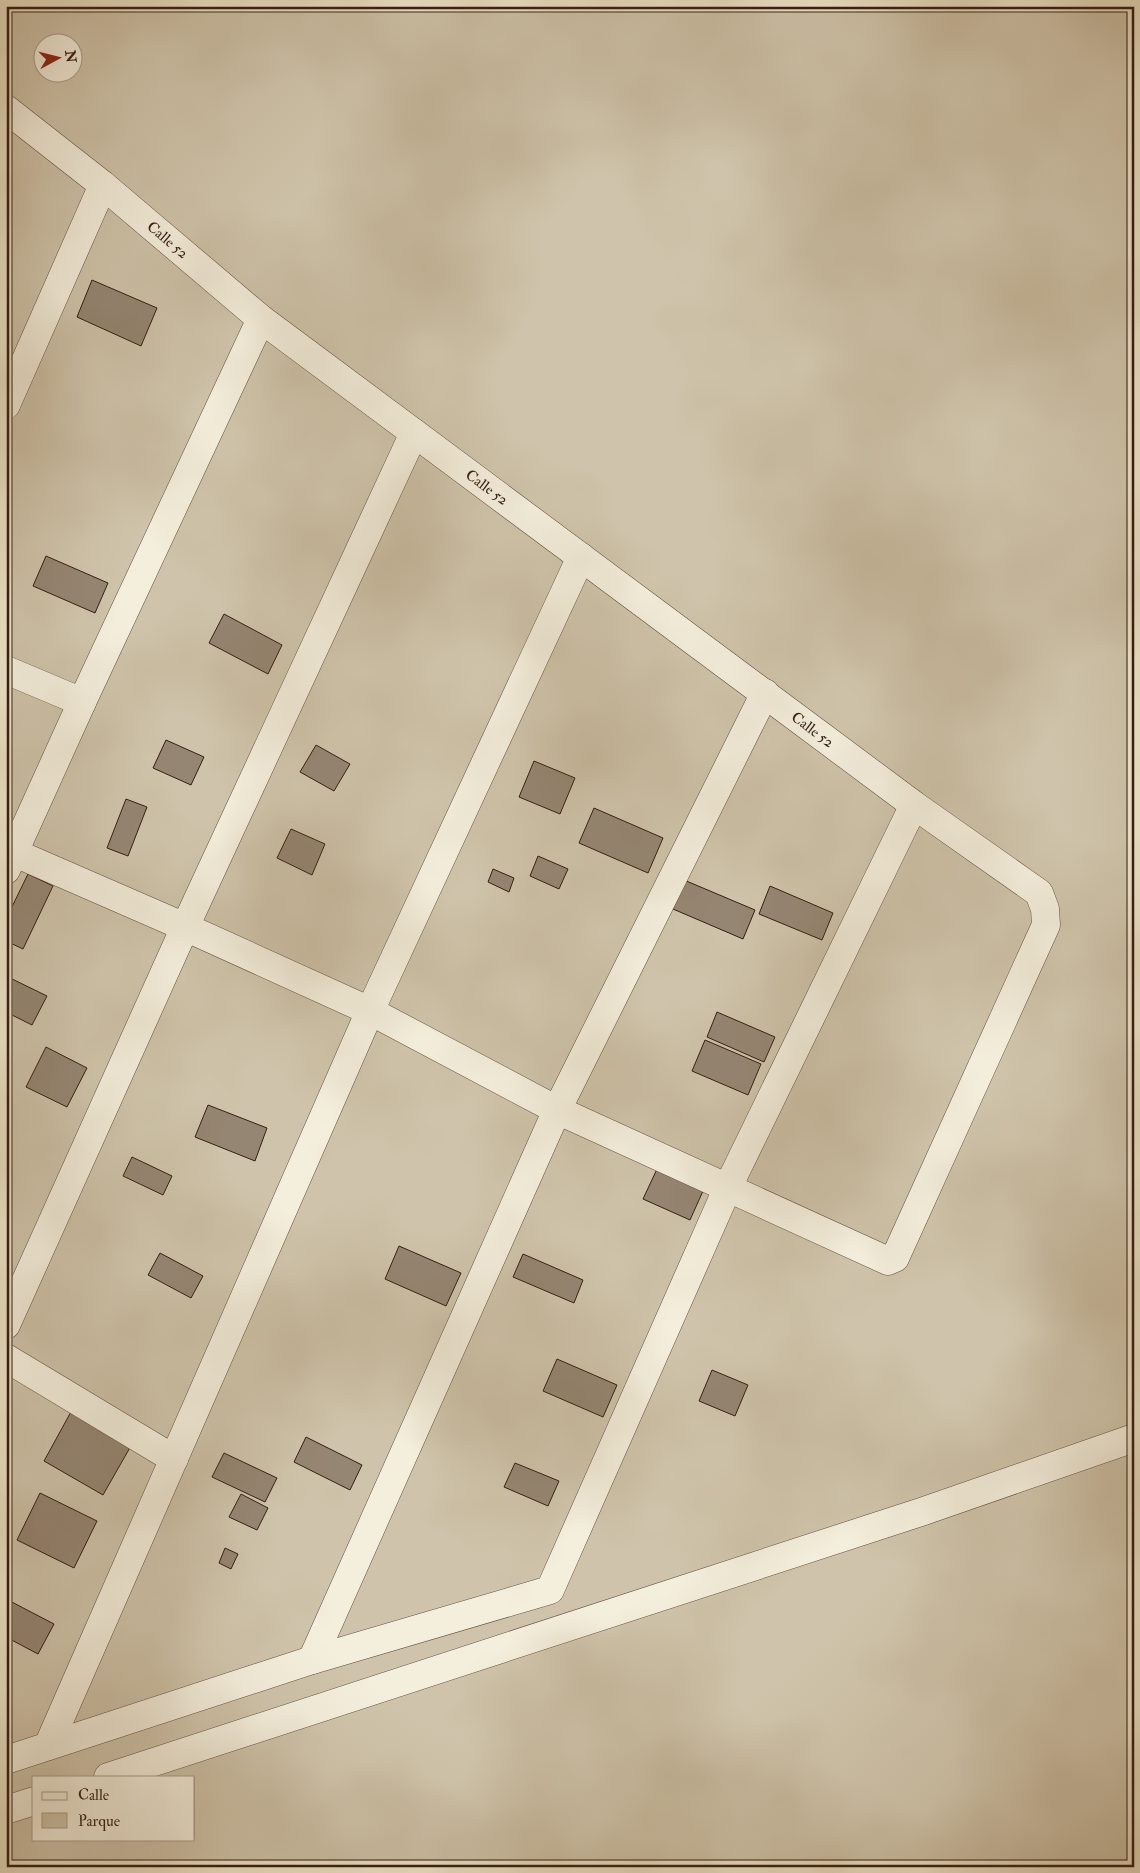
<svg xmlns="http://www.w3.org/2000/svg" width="1140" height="1873" font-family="'IM FELL Double Pica',serif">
  <rect width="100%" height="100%" fill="#eee6ca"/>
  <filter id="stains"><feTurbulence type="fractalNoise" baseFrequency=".004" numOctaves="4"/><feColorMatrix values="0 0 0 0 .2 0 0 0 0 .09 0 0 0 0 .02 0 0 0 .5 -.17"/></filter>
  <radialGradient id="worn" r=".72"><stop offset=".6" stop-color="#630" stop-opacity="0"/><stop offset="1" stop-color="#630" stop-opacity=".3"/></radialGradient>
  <path fill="#cfc4ab" stroke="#827060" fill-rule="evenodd" d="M6,6H1134V1867H6ZM42,42H72V72H42ZM34,1777H194V1839H34Z"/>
  <g fill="#958673" stroke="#351d14">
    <path d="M92,280L157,308L141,346L77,317Z"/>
    <path d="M46,556L108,583L95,613L33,586Z"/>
    <path d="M224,614L282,645L268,674L209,643Z"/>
    <path d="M166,740L204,757L191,785L153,768Z"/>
    <path d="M316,745L350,764L334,791L300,772Z"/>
    <path d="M534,761L575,778L560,814L519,797Z"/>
    <path d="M126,799L147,807L128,856L107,848Z"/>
    <path d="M594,808L663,838L648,873L579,843Z"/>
    <path d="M291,829L325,844L312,875L277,858Z"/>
    <path d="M538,856L568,869L559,889L530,876Z"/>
    <path d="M493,869L514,878L509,892L488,882Z"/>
    <path d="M28,874L53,886L23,949L6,941V919Z"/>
    <path d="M684,880L755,910L743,939L673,909Z"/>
    <path d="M770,886L833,913L822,940L759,914Z"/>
    <path d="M6,976L47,996L32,1025L6,1012Z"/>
    <path d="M717,1012L775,1037L764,1062L707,1037Z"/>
    <path d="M705,1040L761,1064L748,1095L692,1071Z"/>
    <path d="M46,1047L87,1068L67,1107L26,1087Z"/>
    <path d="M208,1105L267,1128L255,1161L195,1137Z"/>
    <path d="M132,1157L172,1176L163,1195L123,1176Z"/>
    <path d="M657,1169L703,1191L690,1220L643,1199Z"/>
    <path d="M399,1246L461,1273L446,1306L385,1279Z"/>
    <path d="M160,1253L203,1276L191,1298L148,1275Z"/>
    <path d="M523,1254L583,1280L574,1303L513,1277Z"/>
    <path d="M557,1359L617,1385L603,1417L543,1391Z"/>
    <path d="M712,1370L748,1385L735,1416L699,1401Z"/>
    <path d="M72,1410L132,1444L103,1495L44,1461Z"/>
    <path d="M306,1437L362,1465L350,1490L294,1462Z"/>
    <path d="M224,1453L277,1478L265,1502L212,1477Z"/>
    <path d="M515,1463L559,1481L548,1506L504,1487Z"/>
    <path d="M40,1493L97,1521L74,1568L17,1540Z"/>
    <path d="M241,1494L268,1508L257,1530L229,1517Z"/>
    <path d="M225,1548L238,1554L231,1569L219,1563Z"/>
    <path d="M6,1599L54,1624L38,1654L6,1637Z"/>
  </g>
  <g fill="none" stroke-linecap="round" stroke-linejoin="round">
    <g stroke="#634f42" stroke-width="29">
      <g id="street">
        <path id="s1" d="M6,109L103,185L261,319L914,805L1039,893L1045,909L1046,925L895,1258L888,1261L557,1110L370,1011L185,927L15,853"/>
        <path d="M6,405L103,185"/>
        <path d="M6,670L82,702"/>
        <path d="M6,870L82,702L261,319"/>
        <path d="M6,1325L185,927L414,433"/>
        <path d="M6,1358L174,1459"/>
        <path d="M312,1660L557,1110L765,693"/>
        <path d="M48,1746L370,1011L581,557"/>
        <path d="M6,1760L312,1660L550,1590L728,1187L914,805"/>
        <path d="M108,1777L921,1512L1134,1438"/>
        <path d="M6,1810L34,1801"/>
      </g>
    </g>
    <use href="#street" stroke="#f4efdd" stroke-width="28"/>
  </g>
  <g text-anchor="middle" stroke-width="4" stroke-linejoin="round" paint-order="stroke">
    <g font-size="15" fill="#351d14" stroke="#f4efdd">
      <text dy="5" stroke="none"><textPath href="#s1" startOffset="208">Calle 52</textPath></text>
      <text dy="5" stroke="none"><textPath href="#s1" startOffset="612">Calle 52</textPath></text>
      <text dy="5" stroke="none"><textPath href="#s1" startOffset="1018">Calle 52</textPath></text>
    </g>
  </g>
  <rect width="1140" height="1873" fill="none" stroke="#eee6ca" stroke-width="25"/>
  <rect x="8" y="8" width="1125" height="1858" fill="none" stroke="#351d14" stroke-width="2.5"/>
  <rect x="12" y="12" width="1115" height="1848" fill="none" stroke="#351d14"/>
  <rect x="32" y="1776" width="162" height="65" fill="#f4efdd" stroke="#a89b8d"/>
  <rect x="42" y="1792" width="25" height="8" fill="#f4efdd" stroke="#a89b8d"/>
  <text x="78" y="1800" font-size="15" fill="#351d14">Calle</text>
  <rect x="42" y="1813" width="25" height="15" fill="#cfc4ab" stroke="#a89b8d"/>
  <text x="78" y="1826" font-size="15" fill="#351d14">Parque</text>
  <g transform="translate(58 58) rotate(83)"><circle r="24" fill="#f4efdd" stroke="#a89b8d"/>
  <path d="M0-4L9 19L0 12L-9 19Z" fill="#8f2418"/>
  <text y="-8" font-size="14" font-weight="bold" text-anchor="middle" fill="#351d14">N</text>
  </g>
  <rect width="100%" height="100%" filter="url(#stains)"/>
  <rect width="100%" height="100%" fill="url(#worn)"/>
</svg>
